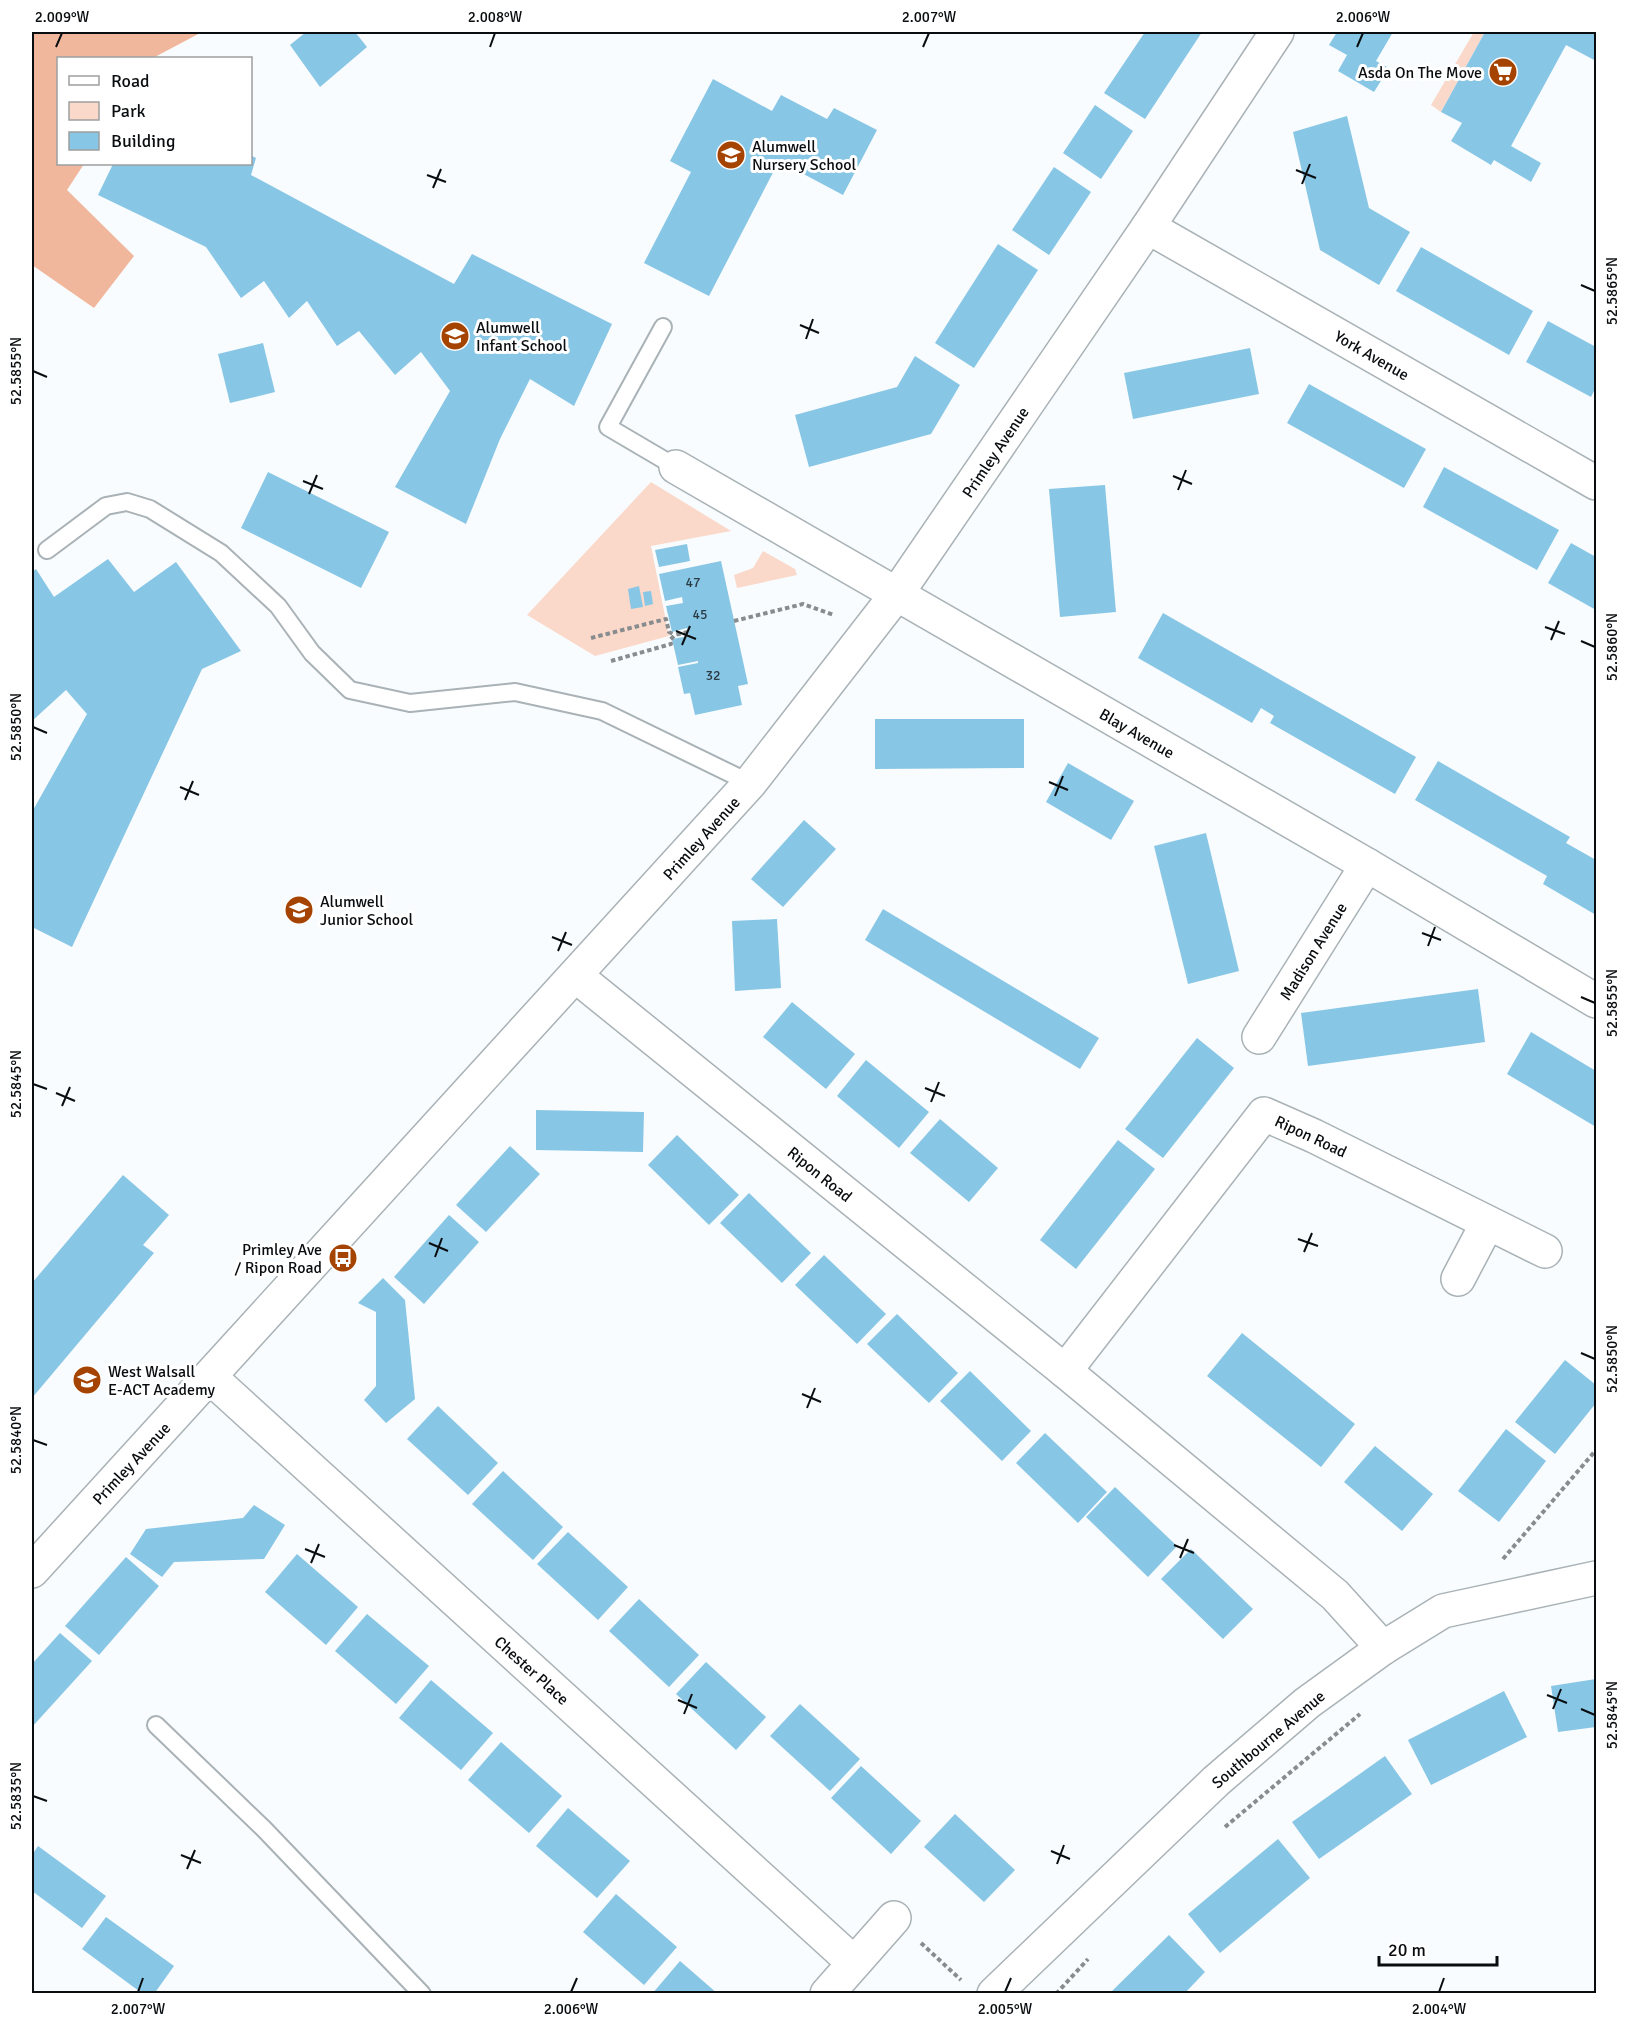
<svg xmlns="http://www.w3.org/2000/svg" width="1628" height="2025" font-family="Signika,sans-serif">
  <rect width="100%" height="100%" fill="#f8fcfe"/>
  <g fill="#fbd9ca">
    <path d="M1474,32H1485L1441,112L1431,105Z"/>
    <path d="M651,482L731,531L651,546L669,636L595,656L527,615Z"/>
    <path d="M763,551L795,569L797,575L737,588L734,575L753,568Z"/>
  </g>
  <path fill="#f1b79c" d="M32,32H202L153,58H58V164H84L67,190L134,256L94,308L32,265Z"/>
  <g fill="#88c6e5">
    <path d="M306,32H355L367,47L320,87L290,45Z"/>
    <path d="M1145,32H1202L1145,119L1104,93Z"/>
    <path d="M1337,32H1393L1376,61L1389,68L1374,92L1338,71L1347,55L1329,45Z"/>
    <path d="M1485,32H1596V61L1566,45L1511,146L1541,163L1531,182L1494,160L1491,165L1451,141L1462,123L1441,112Z"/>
    <path d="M713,79L772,111L781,95L827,119L834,108L877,130L843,195L779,161L709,296L644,263L691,172L670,161Z"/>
    <path d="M1095,105L1133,131L1101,179L1063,153Z"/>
    <path d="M1347,116L1369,208L1410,232L1379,285L1320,250L1293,132Z"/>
    <path d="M250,155L256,158L251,175L454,284L472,254L612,324L574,406L530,379L500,439L466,524L395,487L450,391L421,352L395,375L359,331L337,346L307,301L289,318L264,281L241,298L206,247L98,195L113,164H250Z"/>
    <path d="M1054,167L1091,192L1049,255L1012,230Z"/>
    <path d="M998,244L1038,270L974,368L935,343Z"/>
    <path d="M1421,247L1533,311L1509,355L1396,291Z"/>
    <path d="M1548,321L1596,347V387L1591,397L1526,362Z"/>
    <path d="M263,343L275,392L230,403L218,354Z"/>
    <path d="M1250,348L1259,394L1133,419L1124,373Z"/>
    <path d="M915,356L960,385L931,434L809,467L795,415L897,387Z"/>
    <path d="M1309,384L1426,449L1404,488L1287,423Z"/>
    <path d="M1444,467L1559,530L1537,570L1423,507Z"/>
    <path d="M268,472L389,532L361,588L241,528Z"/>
    <path d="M1105,485L1116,612L1060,617L1049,489Z"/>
    <path d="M1571,543L1596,557V610L1548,583Z"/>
    <path d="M687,544L690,561L659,567L655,550Z"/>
    <path d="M108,559L134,592L176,562L241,651L202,669L72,947L32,927V812L87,714L66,690L32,721V572L36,569L54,597Z"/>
    <path d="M721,561L748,684L738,686L742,705L695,715L690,693L684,694L678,667L698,663V661L678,665L672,639L689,636L687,628L672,632L666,606L683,603L682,597L665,601L659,574Z"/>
    <path d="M639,586L643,607L631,609L628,589Z"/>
    <path d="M651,591L653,604L645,606L643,592Z"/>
    <path d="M1163,613L1416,757L1395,794L1270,723L1274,716L1261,708L1252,723L1138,658Z"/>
    <path d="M875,719H1024V768L875,769Z"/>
    <path d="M1438,761L1570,837L1566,843L1596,860V915L1543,884L1547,876L1415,800Z"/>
    <path d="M1068,763L1134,801L1111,840L1046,802Z"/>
    <path d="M804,820L836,849L783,907L751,879Z"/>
    <path d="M1206,833L1239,971L1188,984L1154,846Z"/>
    <path d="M883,909L1099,1038L1080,1069L865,940Z"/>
    <path d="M777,919L781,988L735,991L732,921Z"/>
    <path d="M1478,989L1485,1042L1308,1066L1301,1013Z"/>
    <path d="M792,1002L855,1054L826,1089L763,1037Z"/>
    <path d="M1531,1032L1596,1071V1127L1507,1074Z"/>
    <path d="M1197,1038L1234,1068L1163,1158L1125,1129Z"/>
    <path d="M866,1060L929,1112L899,1148L837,1096Z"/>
    <path d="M536,1110L644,1112L643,1152L536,1150Z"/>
    <path d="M940,1119L998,1168L969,1202L910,1153Z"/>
    <path d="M677,1135L739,1195L709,1225L648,1165Z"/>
    <path d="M1118,1140L1155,1169L1076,1269L1040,1240Z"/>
    <path d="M510,1146L540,1174L486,1232L456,1205Z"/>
    <path d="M123,1175L169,1215L143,1245L154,1253L32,1398V1283Z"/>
    <path d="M749,1193L811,1253L782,1283L720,1223Z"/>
    <path d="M449,1215L479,1242L424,1304L394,1277Z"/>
    <path d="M824,1255L886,1314L857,1344L795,1285Z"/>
    <path d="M383,1278L405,1300L415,1399L386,1423L364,1400L376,1386V1312L358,1303Z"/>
    <path d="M897,1314L958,1373L929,1403L867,1344Z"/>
    <path d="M1242,1333L1355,1424L1321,1467L1207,1376Z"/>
    <path d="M1565,1360L1596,1385V1403L1555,1454L1515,1422Z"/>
    <path d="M970,1371L1031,1431L1002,1461L940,1401Z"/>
    <path d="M438,1406L498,1463L468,1495L407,1439Z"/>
    <path d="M1506,1429L1546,1461L1499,1522L1458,1491Z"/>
    <path d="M1045,1433L1107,1492L1078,1523L1016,1463Z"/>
    <path d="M1375,1446L1433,1494L1402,1531L1344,1482Z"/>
    <path d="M503,1471L563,1527L533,1560L472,1504Z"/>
    <path d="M1115,1487L1177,1546L1148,1577L1086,1517Z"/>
    <path d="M254,1505L285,1525L264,1559L174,1562L162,1577L130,1554L146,1529L243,1518Z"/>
    <path d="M568,1532L628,1587L598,1620L537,1564Z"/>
    <path d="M1191,1549L1253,1609L1223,1639L1161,1579Z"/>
    <path d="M297,1554L358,1607L326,1645L265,1592Z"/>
    <path d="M126,1557L159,1586L99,1655L65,1626Z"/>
    <path d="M639,1599L699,1655L669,1687L609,1631Z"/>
    <path d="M367,1614L429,1666L396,1704L335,1651Z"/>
    <path d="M60,1633L92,1661L32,1727V1664Z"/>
    <path d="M706,1662L766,1717L736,1750L676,1694Z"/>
    <path d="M1596,1679V1727L1558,1732L1551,1686Z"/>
    <path d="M431,1680L493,1733L461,1770L399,1718Z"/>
    <path d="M1504,1691L1527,1737L1431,1785L1408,1740Z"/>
    <path d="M800,1704L860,1759L830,1791L770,1736Z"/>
    <path d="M501,1742L562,1796L529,1833L468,1780Z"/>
    <path d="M1385,1756L1412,1794L1319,1859L1292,1822Z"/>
    <path d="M861,1766L921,1821L891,1854L831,1798Z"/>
    <path d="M568,1808L630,1861L597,1898L536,1846Z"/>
    <path d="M955,1814L1015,1870L984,1902L924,1847Z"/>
    <path d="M1278,1839L1310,1878L1220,1953L1188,1914Z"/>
    <path d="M38,1846L106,1896L82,1928L32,1891V1855Z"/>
    <path d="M616,1894L677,1947L644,1985L583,1932Z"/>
    <path d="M106,1917L174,1966L154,1994H143L82,1949Z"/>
    <path d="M1169,1935L1205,1972L1184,1994H1109Z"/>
    <path d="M680,1961L718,1994H652Z"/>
  </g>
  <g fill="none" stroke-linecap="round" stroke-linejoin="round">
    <g stroke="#a9b2b6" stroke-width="20">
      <g id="lane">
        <path d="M663,327L608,427L676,467"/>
        <path d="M47,550L106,506L127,502L150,509L221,553L278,606L312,653L350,690L410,703L515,692L602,711L750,783"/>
        <path d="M156,1725L264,1829L422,1994"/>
      </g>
    </g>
    <g stroke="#a9b2b6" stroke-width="36">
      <g id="street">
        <path d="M1148,227L1596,483"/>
        <path d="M676,467L1367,865L1596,1001"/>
        <path d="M576,976L1065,1371L1335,1595L1383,1648"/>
        <path d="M1259,1037L1367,865"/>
        <path d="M1458,1279L1487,1224"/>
        <path d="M1065,1371L1264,1114L1314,1136L1545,1251"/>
        <path d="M210,1377L854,1963"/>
        <path d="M32,1571L750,783L896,595L1148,227L1277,32"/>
        <path d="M827,1994L894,1918"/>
        <path d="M994,1994L1216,1781L1307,1703L1383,1648L1443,1611L1596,1578"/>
      </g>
    </g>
    <g stroke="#888c8e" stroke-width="4" stroke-dasharray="4.5 3" stroke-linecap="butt">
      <path d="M734,621L803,604L834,615"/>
      <path d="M591,638L666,619L669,632L675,635"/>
      <path d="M611,661L671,644L670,640L675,635L688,632"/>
      <path d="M1503,1559L1596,1450"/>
      <path d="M1225,1827L1360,1714"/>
      <path d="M921,1943L961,1980"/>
      <path d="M1056,1994L1088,1959"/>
    </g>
    <use href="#lane" stroke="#fff" stroke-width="16"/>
    <use href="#street" stroke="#fff" stroke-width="33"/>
  </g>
  <path fill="none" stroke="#0a0d0f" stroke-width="2" d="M56,47L62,33M490,47L495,33M923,47L929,33M1357,47L1363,33M1296,170L1316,178M427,175L446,182M1302,184L1310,164M433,188L441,169M1581,285L1595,291M800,325L819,333M806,339L813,319M33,371L47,377M1173,476L1192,484M303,481L323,489M1178,490L1186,470M309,494L317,475M1545,627L1565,634M676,631L696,639M1551,640L1559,621M1581,641L1595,647M682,645L690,626M33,727L47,733M1049,782L1068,790M180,787L199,795M1055,796L1063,776M185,800L193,781M1422,933L1441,940M552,937L572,945M1428,946L1435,927M558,951L566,932M1581,997L1595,1003M33,1084L47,1089M925,1088L945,1096M56,1093L75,1101M931,1102L939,1082M62,1106L70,1087M1298,1239L1318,1246M429,1243L448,1251M1304,1252L1312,1233M435,1257L442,1238M1581,1353L1595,1359M802,1394L821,1402M807,1408L815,1388M33,1440L47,1445M1174,1545L1194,1553M305,1549L325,1557M1180,1558L1188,1539M311,1563L319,1544M1547,1695L1567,1703M678,1700L697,1708M1553,1709L1561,1689M1581,1709L1595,1715M684,1714L692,1694M33,1796L47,1801M1051,1851L1070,1859M181,1855L201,1863M1057,1864L1064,1845M187,1869L195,1850M138,1992L143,1978M571,1992L577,1978M1005,1992L1011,1978M1439,1992L1444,1978"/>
  <defs>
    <g id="supermarket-disc" transform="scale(1.5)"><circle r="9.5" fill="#a54300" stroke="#fff"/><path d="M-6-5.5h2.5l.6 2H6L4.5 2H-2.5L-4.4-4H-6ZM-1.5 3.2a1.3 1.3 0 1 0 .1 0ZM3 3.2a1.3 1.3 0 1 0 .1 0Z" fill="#fff"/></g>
    <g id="school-disc" transform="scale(1.5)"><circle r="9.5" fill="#a54300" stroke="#fff"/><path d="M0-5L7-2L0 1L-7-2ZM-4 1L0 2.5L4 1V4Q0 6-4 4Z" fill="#fff"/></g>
    <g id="bus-disc" transform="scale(1.5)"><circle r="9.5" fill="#a54300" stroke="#fff"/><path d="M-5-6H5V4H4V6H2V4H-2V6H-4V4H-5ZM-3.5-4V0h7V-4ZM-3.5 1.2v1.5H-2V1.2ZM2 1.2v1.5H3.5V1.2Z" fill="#fff"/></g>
  </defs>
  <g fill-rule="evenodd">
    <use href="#supermarket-disc" x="1503" y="72"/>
    <use href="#school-disc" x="731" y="155"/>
    <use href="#school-disc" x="455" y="336"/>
    <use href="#school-disc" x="299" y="910"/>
    <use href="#bus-disc" x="343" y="1258"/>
    <use href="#school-disc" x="87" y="1380"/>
  </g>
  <g text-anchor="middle" stroke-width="6" stroke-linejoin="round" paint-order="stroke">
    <g font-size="14" fill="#2a3b44">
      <text x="693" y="587">47</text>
      <text x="700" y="619">45</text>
      <text x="713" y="680">32</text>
    </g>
    <g font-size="16" fill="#0a0d0f" stroke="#fff" text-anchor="start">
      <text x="1482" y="78" text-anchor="end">Asda On The Move</text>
      <text x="752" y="152">Alumwell<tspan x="752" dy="18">Nursery School</tspan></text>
      <text x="476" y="333">Alumwell<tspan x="476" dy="18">Infant School</tspan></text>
      <text x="320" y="907">Alumwell<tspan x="320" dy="18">Junior School</tspan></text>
      <text x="322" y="1255" text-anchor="end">Primley Ave<tspan x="322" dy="18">/ Ripon Road</tspan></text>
      <text x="108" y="1377">West Walsall<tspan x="108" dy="18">E-ACT Academy</tspan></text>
    </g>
    <g font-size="16" fill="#0a0d0f" stroke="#fff">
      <text transform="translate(1372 355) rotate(30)" y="6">York Avenue</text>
      <text transform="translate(995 452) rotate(-56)" y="6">Primley Avenue</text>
      <text transform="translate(1137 733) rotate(30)" y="6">Blay Avenue</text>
      <text transform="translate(701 838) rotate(-48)" y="6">Primley Avenue</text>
      <text transform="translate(1313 951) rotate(-58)" y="6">Madison Avenue</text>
      <text transform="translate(1311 1136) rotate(25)" y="6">Ripon Road</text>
      <text transform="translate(820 1174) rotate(39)" y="6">Ripon Road</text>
      <text transform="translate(131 1463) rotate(-47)" y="6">Primley Avenue</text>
      <text transform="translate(532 1670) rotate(42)" y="6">Chester Place</text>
      <text transform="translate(1268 1739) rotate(-40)" y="6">Southbourne Avenue</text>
    </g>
  </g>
  <rect width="1628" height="2025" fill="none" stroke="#ffffff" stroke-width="66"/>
  <rect x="57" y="57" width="195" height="108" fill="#ffffff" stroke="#9d9e9f" stroke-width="1.5"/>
  <rect x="69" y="76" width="30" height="9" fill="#ffffff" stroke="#9d9e9f" stroke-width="1.5"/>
  <text x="111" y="87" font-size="18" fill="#0a0d0f">Road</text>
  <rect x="69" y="102" width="30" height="18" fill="#fbd9ca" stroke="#9d9e9f" stroke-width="1.5"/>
  <text x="111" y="117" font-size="18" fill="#0a0d0f">Park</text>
  <rect x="69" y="132" width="30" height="18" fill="#88c6e5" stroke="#9d9e9f" stroke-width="1.5"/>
  <text x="111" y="147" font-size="18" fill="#0a0d0f">Building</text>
  <path d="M1379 1956v9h118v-9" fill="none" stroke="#0a0d0f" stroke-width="3"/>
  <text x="1388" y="1956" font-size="18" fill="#0a0d0f" stroke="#ffffff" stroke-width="4.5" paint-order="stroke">20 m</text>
  <rect x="33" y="33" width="1562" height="1959" fill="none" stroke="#0a0d0f" stroke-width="2"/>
  <g font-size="15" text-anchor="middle" fill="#0a0d0f">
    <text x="62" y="22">2.009°W</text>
    <text x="495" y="22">2.008°W</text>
    <text x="929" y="22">2.007°W</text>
    <text x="1363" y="22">2.006°W</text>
    <text transform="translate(1612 291) rotate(-90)" y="5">52.5865°N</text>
    <text transform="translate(16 371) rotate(-90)" y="5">52.5855°N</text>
    <text transform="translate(1612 647) rotate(-90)" y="5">52.5860°N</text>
    <text transform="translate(16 727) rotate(-90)" y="5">52.5850°N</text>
    <text transform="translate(1612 1003) rotate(-90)" y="5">52.5855°N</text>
    <text transform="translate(16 1084) rotate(-90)" y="5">52.5845°N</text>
    <text transform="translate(1612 1359) rotate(-90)" y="5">52.5850°N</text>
    <text transform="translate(16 1440) rotate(-90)" y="5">52.5840°N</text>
    <text transform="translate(1612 1715) rotate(-90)" y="5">52.5845°N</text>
    <text transform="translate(16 1796) rotate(-90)" y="5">52.5835°N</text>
    <text x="138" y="2014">2.007°W</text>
    <text x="571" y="2014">2.006°W</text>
    <text x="1005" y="2014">2.005°W</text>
    <text x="1439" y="2014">2.004°W</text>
  </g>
</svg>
